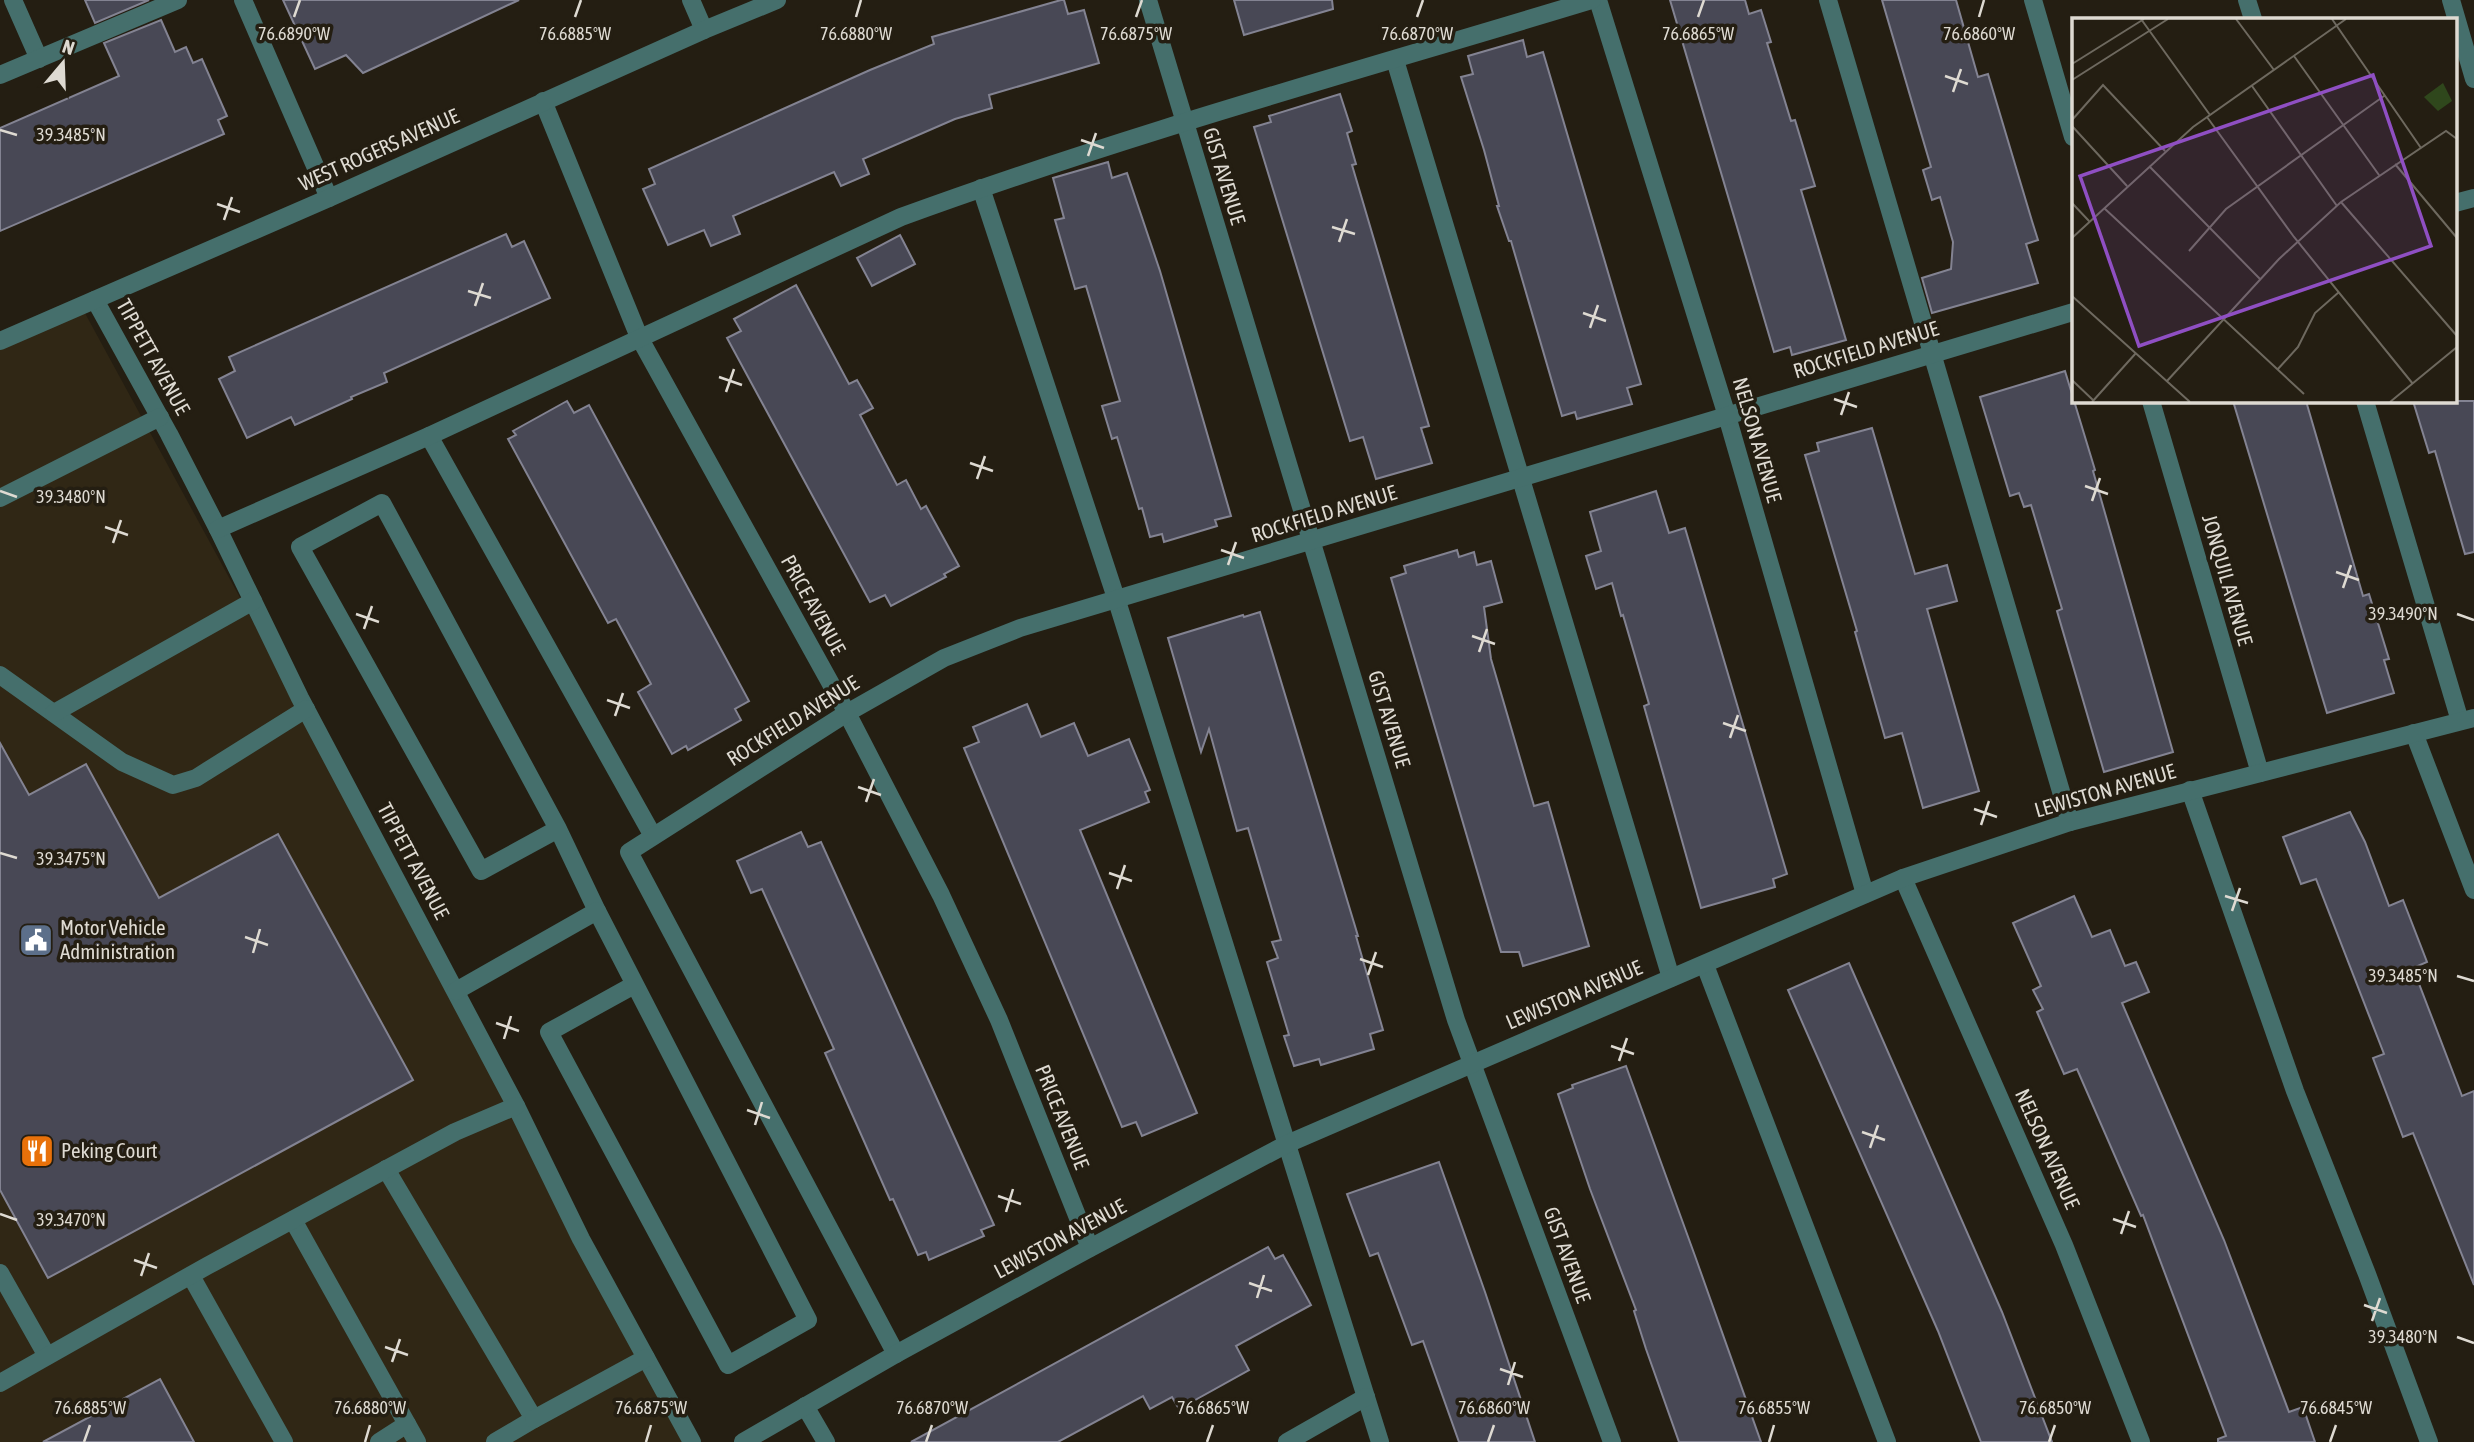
<svg xmlns="http://www.w3.org/2000/svg" width="2474" height="1442" font-family="'Asap Condensed',sans-serif">
  <rect width="100%" height="100%" fill="#241e12"/>
  <path fill="#302715" d="M80,304L700,1442H0V342Z"/>
  <g fill="#484855" stroke="#838392" stroke-width="2">
    <path d="M85,0H149L95,23Z"/>
    <path d="M283,0H519L363,73L346,55L315,69Z"/>
    <path d="M1061,0H1064L1068,14L1084,10L1099,63L989,95L992,108L955,119L863,159L869,174L841,186L834,172L733,216L740,234L711,246L704,230L668,245L643,189L655,184L649,169L870,70L934,44L932,37Z"/>
    <path d="M1234,0H1332L1333,9L1244,35Z"/>
    <path d="M1670,0H1745L1749,14L1761,10L1771,42L1767,43L1791,121L1795,120L1815,186L1801,190L1846,340L1792,355L1790,347L1774,352Z"/>
    <path d="M1882,0H1956L1978,77L1988,74L2032,221L2038,240L2026,244L2038,283L1932,313L1922,278L1951,269L1953,242L1940,197L1932,200L1923,170L1931,167Z"/>
    <path d="M161,20L175,52L186,47L193,63L202,59L227,116L218,120L224,134L0,231V128L119,76L104,43Z"/>
    <path d="M1523,40L1527,57L1543,52L1641,384L1627,388L1632,404L1577,419L1575,412L1562,416L1511,241H1509L1497,206H1499L1484,150L1461,77L1473,74L1468,56Z"/>
    <path d="M1340,94L1352,131L1347,133L1356,164L1352,165L1429,426L1421,428L1432,463L1376,479L1363,437L1350,441L1254,127L1271,122L1269,116Z"/>
    <path d="M1108,162L1112,178L1127,173L1160,271L1231,516L1215,520L1217,526L1164,542L1162,534L1150,537L1142,508L1139,509L1117,437L1112,439L1102,406L1120,401L1086,286L1075,289L1055,220L1064,218L1053,178Z"/>
    <path d="M506,234L512,247L524,241L550,298L384,373L387,382L351,397L352,399L295,425L291,417L247,438L219,379L235,371L229,357Z"/>
    <path d="M900,235L915,264L872,286L857,258Z"/>
    <path d="M796,285L849,384L857,380L873,408L860,415L897,485L906,480L921,509L926,506L959,566L944,574L946,577L891,606L885,595L870,602L727,338L741,331L734,319Z"/>
    <path d="M2065,371L2095,470L2093,471L2173,752L2104,772L2057,611L2062,609L2031,505L2024,507L2019,493L2010,496L1980,397Z"/>
    <path d="M567,401L574,413L589,405L749,701L735,709L741,720L688,750L686,746L672,754L638,692L651,684L616,619L608,623L508,439L516,435L513,431Z"/>
    <path d="M2233,401H2306L2363,596L2369,594L2389,659L2384,660L2394,693L2327,713Z"/>
    <path d="M2413,401H2474V552L2465,554L2435,451L2429,453Z"/>
    <path d="M1872,428L1915,574L1947,565L1957,601L1927,609L1979,791L1923,808L1902,733L1885,738L1855,632L1857,631L1805,455L1819,451L1817,443Z"/>
    <path d="M1656,491L1669,533L1685,528L1787,874L1773,879L1775,887L1701,908L1644,706L1649,704L1623,615L1621,616L1612,583L1596,589L1586,556L1601,551L1590,512Z"/>
    <path d="M1457,550L1459,557L1474,552L1477,565L1491,561L1502,602L1484,607L1491,659L1534,806L1548,802L1589,946L1523,966L1519,952H1501L1391,578L1406,573L1404,566Z"/>
    <path d="M1260,612L1358,936H1356L1383,1030L1370,1034L1374,1049L1321,1065L1319,1059L1294,1066L1284,1036L1289,1035L1267,962L1278,958L1272,942L1281,940L1248,828L1237,831L1209,729L1201,752L1168,638L1243,615L1244,617Z"/>
    <path d="M1027,704L1041,737L1074,723L1088,756L1129,739L1150,790L1145,792L1149,802L1080,830L1197,1113L1142,1136L1136,1122L1122,1127L964,748L979,742L973,727Z"/>
    <path d="M0,743L29,795L86,764L159,898L278,834L413,1080L48,1278L0,1190Z"/>
    <path d="M2350,812L2365,842L2389,906L2403,900L2427,962L2413,968L2462,1096L2474,1091V1285L2413,1133L2403,1137L2373,1058L2384,1054L2316,879L2301,884L2283,837Z"/>
    <path d="M801,832L808,847L821,842L994,1225L981,1230L984,1236L929,1260L926,1252L918,1255L893,1199L890,1200L825,1053L834,1049L762,889L751,893L737,861Z"/>
    <path d="M2074,896L2092,937L2110,930L2125,966L2136,962L2149,992L2122,1003L2224,1240L2289,1412L2303,1407L2315,1442H2218V1439L2226,1436L2143,1215L2141,1216L2077,1069L2064,1074L2037,1012L2043,1009L2033,990L2041,986L2013,923Z"/>
    <path d="M1849,963L2002,1312L2052,1442H1981L1938,1331L1788,990Z"/>
    <path d="M1626,1066L1695,1256L1761,1442H1679L1646,1349L1634,1311L1636,1310L1590,1189L1558,1094L1573,1088L1572,1085Z"/>
    <path d="M1439,1162L1485,1292L1535,1442H1459L1423,1341L1412,1345L1378,1253L1370,1256L1347,1194Z"/>
    <path d="M1268,1247L1275,1259L1283,1255L1311,1305L1236,1346L1249,1370L1179,1409L1172,1397L1150,1409L1143,1396L1058,1442H911Z"/>
    <path d="M160,1379L194,1442H43Z"/>
  </g>
  <g fill="none" stroke-linecap="round" stroke-linejoin="round">
    <g stroke="#456f6c" stroke-width="18">
      <path d="M13,0L39,59"/>
      <path d="M243,0L329,198"/>
      <path d="M691,0L704,30"/>
      <path d="M1148,0L1456,1020L1612,1442"/>
      <path d="M1598,0L1727,416L1865,894"/>
      <path d="M1828,0L2070,822"/>
      <path d="M2033,0L2073,137"/>
      <path d="M2247,0L2253,19"/>
      <path d="M2451,0L2474,79"/>
      <path d="M1395,60L1671,978"/>
      <path d="M0,75L178,0"/>
      <path d="M543,101L639,337L847,713L941,895L999,1020L1090,1248"/>
      <path d="M981,188L1117,601L1380,1442"/>
      <path d="M2455,203L2474,198"/>
      <path d="M95,300L169,434L218,529L300,698L516,1106L581,1239L692,1442"/>
      <path d="M0,341L329,198L704,30L777,0"/>
      <path d="M2151,401L2260,773"/>
      <path d="M2365,401L2460,721"/>
      <path d="M429,436L653,836"/>
      <path d="M0,498L160,417"/>
      <path d="M218,529L429,436L901,217C1128,134 1361,70 1592,0"/>
      <path d="M0,675L122,762L173,785L196,778L306,709"/>
      <path d="M54,713L253,601"/>
      <path d="M2414,733L2474,890"/>
      <path d="M2190,790L2295,1091L2367,1274L2429,1442"/>
      <path d="M558,829L481,871L300,547L382,503L558,829L597,911"/>
      <path d="M1903,878L2064,1245L2141,1442"/>
      <path d="M1705,965L1887,1442"/>
      <path d="M456,991L597,911L808,1320L728,1365L549,1032L634,985"/>
      <path d="M386,1169L534,1419L495,1442"/>
      <path d="M293,1220L417,1442"/>
      <path d="M0,1273L47,1356"/>
      <path d="M191,1276L284,1442"/>
      <path d="M896,1354L629,852L847,713L944,658L1020,628L2073,312"/>
      <path d="M0,1383L207,1266L455,1132L516,1106"/>
      <path d="M805,1406L826,1442"/>
      <path d="M534,1419L646,1358"/>
      <path d="M379,1442L407,1424"/>
      <path d="M743,1442L896,1354L1090,1248L1287,1144L1903,878L2070,822L2474,718"/>
      <path d="M1287,1442L1366,1397"/>
    </g>
  </g>
  <path fill="none" stroke="#dedad2" stroke-width="2.5" d="M294,17L300,0M575,17L581,0M856,17L861,0M1136,17L1142,0M1417,17L1423,0M1698,17L1704,0M1979,17L1984,0M1945,76L1968,84M1953,92L1961,69M0,130L17,135M1081,140L1104,148M1088,156L1096,133M217,204L240,212M224,220L232,197M1332,227L1355,234M1339,242L1347,219M468,291L491,298M475,306L483,283M1583,313L1606,321M1590,328L1598,305M719,377L742,385M726,392L734,369M1834,399L1857,407M1841,415L1849,392M970,463L993,471M977,479L985,456M2085,486L2108,494M0,491L17,497M2092,501L2100,478M105,527L128,535M113,543L121,520M1221,550L1244,558M1228,565L1236,542M2336,572L2359,580M2343,588L2351,565M356,614L379,622M2457,614L2474,620M364,629L372,606M1472,636L1495,644M1479,652L1487,629M607,700L630,708M615,716L623,693M1723,723L1746,731M1730,738L1738,715M858,787L881,795M866,802L874,779M1974,809L1997,817M1981,825L1989,801M0,853L17,858M1109,873L1132,881M1117,889L1125,865M2225,896L2248,903M2232,911L2240,888M245,937L268,945M253,953L260,929M1360,959L1383,967M1368,975L1376,952M2457,976L2474,981M496,1023L519,1031M504,1039L511,1016M1611,1046L1634,1054M1619,1061L1627,1038M747,1110L770,1118M755,1125L762,1102M1862,1132L1885,1140M1870,1148L1878,1125M998,1196L1021,1204M1006,1212L1013,1189M0,1214L17,1220M2113,1219L2136,1227M2121,1234L2129,1211M134,1260L157,1268M141,1276L149,1253M1249,1283L1272,1291M1257,1298L1264,1275M2364,1305L2387,1313M2372,1321L2380,1298M2457,1337L2474,1343M385,1347L408,1355M392,1362L400,1339M1500,1369L1523,1377M1508,1385L1515,1362M84,1442L90,1425M365,1442L370,1425M646,1442L651,1425M926,1442L932,1425M1207,1442L1213,1425M1488,1442L1494,1425M1769,1442L1774,1425M2049,1442L2055,1425M2330,1442L2336,1425"/>
  <defs>
    <g id="civic-square" transform="scale(1.75)"><rect x="-9" y="-9" width="18" height="18" rx="4" fill="#5c6f8a" stroke="#241e12"/><path d="M-.6-6.5H3V-4.5H.6V-3L4-1V1h2V6H-6V1h2V-1L-.6-3ZM-1.2 2.5V6h2.4V2.5Z" fill="#fff"/></g>
    <g id="restaurant-square" transform="scale(1.75)"><rect x="-9" y="-9" width="18" height="18" rx="4" fill="#e8710a" stroke="#241e12"/><path d="M-5-6h1v4h1v-4h1v4h1v-4h1v5L-1.5 .5V6h-2V.5L-5-1ZM5-6V6H3V1.5H1.5Q1.5-4 5-6Z" fill="#fff"/></g>
  </defs>
  <g fill-rule="evenodd">
    <use href="#civic-square" x="36" y="940"/>
    <use href="#restaurant-square" x="37" y="1151"/>
  </g>
  <g text-anchor="middle" stroke-width="7" stroke-linejoin="round" paint-order="stroke">
    <g font-size="21" fill="#dedad2" stroke="#241e12">
      <text transform="translate(379 150) rotate(-24)" y="7">WEST ROGERS AVENUE</text>
      <text transform="translate(1224 176) rotate(73)" y="7">GIST AVENUE</text>
      <text transform="translate(1866 350) rotate(-17)" y="7">ROCKFIELD AVENUE</text>
      <text transform="translate(153 357) rotate(61)" y="7">TIPPETT AVENUE</text>
      <text transform="translate(1757 440) rotate(74)" y="7">NELSON AVENUE</text>
      <text transform="translate(1324 514) rotate(-17)" y="7">ROCKFIELD AVENUE</text>
      <text transform="translate(2227 580) rotate(74)" y="7">JONQUIL AVENUE</text>
      <text transform="translate(813 605) rotate(61)" y="7">PRICE AVENUE</text>
      <text transform="translate(1389 719) rotate(73)" y="7">GIST AVENUE</text>
      <text transform="translate(793 721) rotate(-32)" y="7">ROCKFIELD AVENUE</text>
      <text transform="translate(2105 791) rotate(-16)" y="7">LEWISTON AVENUE</text>
      <text transform="translate(413 861) rotate(62)" y="7">TIPPETT AVENUE</text>
      <text transform="translate(1574 995) rotate(-23)" y="7">LEWISTON AVENUE</text>
      <text transform="translate(1062 1117) rotate(68)" y="7">PRICE AVENUE</text>
      <text transform="translate(2047 1149) rotate(66)" y="7">NELSON AVENUE</text>
      <text transform="translate(1060 1239) rotate(-28)" y="7">LEWISTON AVENUE</text>
      <text transform="translate(1567 1255) rotate(70)" y="7">GIST AVENUE</text>
    </g>
    <g font-size="21" fill="#dedad2" stroke="#241e12" text-anchor="start">
      <text x="60" y="935">Motor Vehicle<tspan x="60" dy="24">Administration</tspan></text>
      <text x="61" y="1158">Peking Court</text>
    </g>
  </g>
  <g transform="translate(2072 18)">
    <rect width="385" height="385" fill="#241e12"/>
    <path d="M371,65L380,83L366,93L352,79Z" fill="#2f471c"/>
    <path fill="none" stroke="#6e695f" stroke-width="2" d="M69,1L138,97M164,1L202,52M260,1L349,130M222,38L307,157M0,46L72,1M0,62L96,1M180,68L265,188M135,99L222,219L341,366M0,102L31,67L93,133M0,108L55,168M323,146L385,220M77,148L188,261M269,184L385,318M0,185L17,203M32,190L232,376M0,220L121,109L274,1M117,233L154,191L312,78M0,278L118,384M205,352L226,329L243,295L267,274M0,362L22,383M95,363L207,241L269,184L374,113L385,121M20,384L64,335M318,384L385,329"/>
    <path fill="#8f4fc3" fill-opacity="0.15" stroke="#8f4fc3" stroke-width="3.5" d="M301,57L359,228L67,328L8,158Z"/>
    <rect width="385" height="385" fill="none" stroke="#dedad2" stroke-width="3.5"/>
  </g>
  <g font-size="18" text-anchor="middle" fill="#dedad2" stroke="#241e12" stroke-width="7" stroke-linejoin="round" paint-order="stroke">
    <text x="294" y="40">76.6890°W</text>
    <text x="575" y="40">76.6885°W</text>
    <text x="856" y="40">76.6880°W</text>
    <text x="1136" y="40">76.6875°W</text>
    <text x="1417" y="40">76.6870°W</text>
    <text x="1698" y="40">76.6865°W</text>
    <text x="1979" y="40">76.6860°W</text>
    <text x="71" y="141">39.3485°N</text>
    <text x="71" y="503">39.3480°N</text>
    <text x="2403" y="620">39.3490°N</text>
    <text x="71" y="865">39.3475°N</text>
    <text x="2403" y="982">39.3485°N</text>
    <text x="71" y="1226">39.3470°N</text>
    <text x="2403" y="1343">39.3480°N</text>
    <text x="90" y="1414">76.6885°W</text>
    <text x="370" y="1414">76.6880°W</text>
    <text x="651" y="1414">76.6875°W</text>
    <text x="932" y="1414">76.6870°W</text>
    <text x="1213" y="1414">76.6865°W</text>
    <text x="1494" y="1414">76.6860°W</text>
    <text x="1774" y="1414">76.6855°W</text>
    <text x="2055" y="1414">76.6850°W</text>
    <text x="2336" y="1414">76.6845°W</text>
  </g>
  <g transform="translate(63 63) rotate(19)" stroke="#241e12" stroke-width="5" paint-order="stroke">
  <path d="M0-5L12 26L0 18L-12 26Z" fill="#dedad2"/>
  <text y="-10" font-size="19" font-weight="bold" text-anchor="middle" fill="#dedad2">N</text>
  </g>
</svg>
